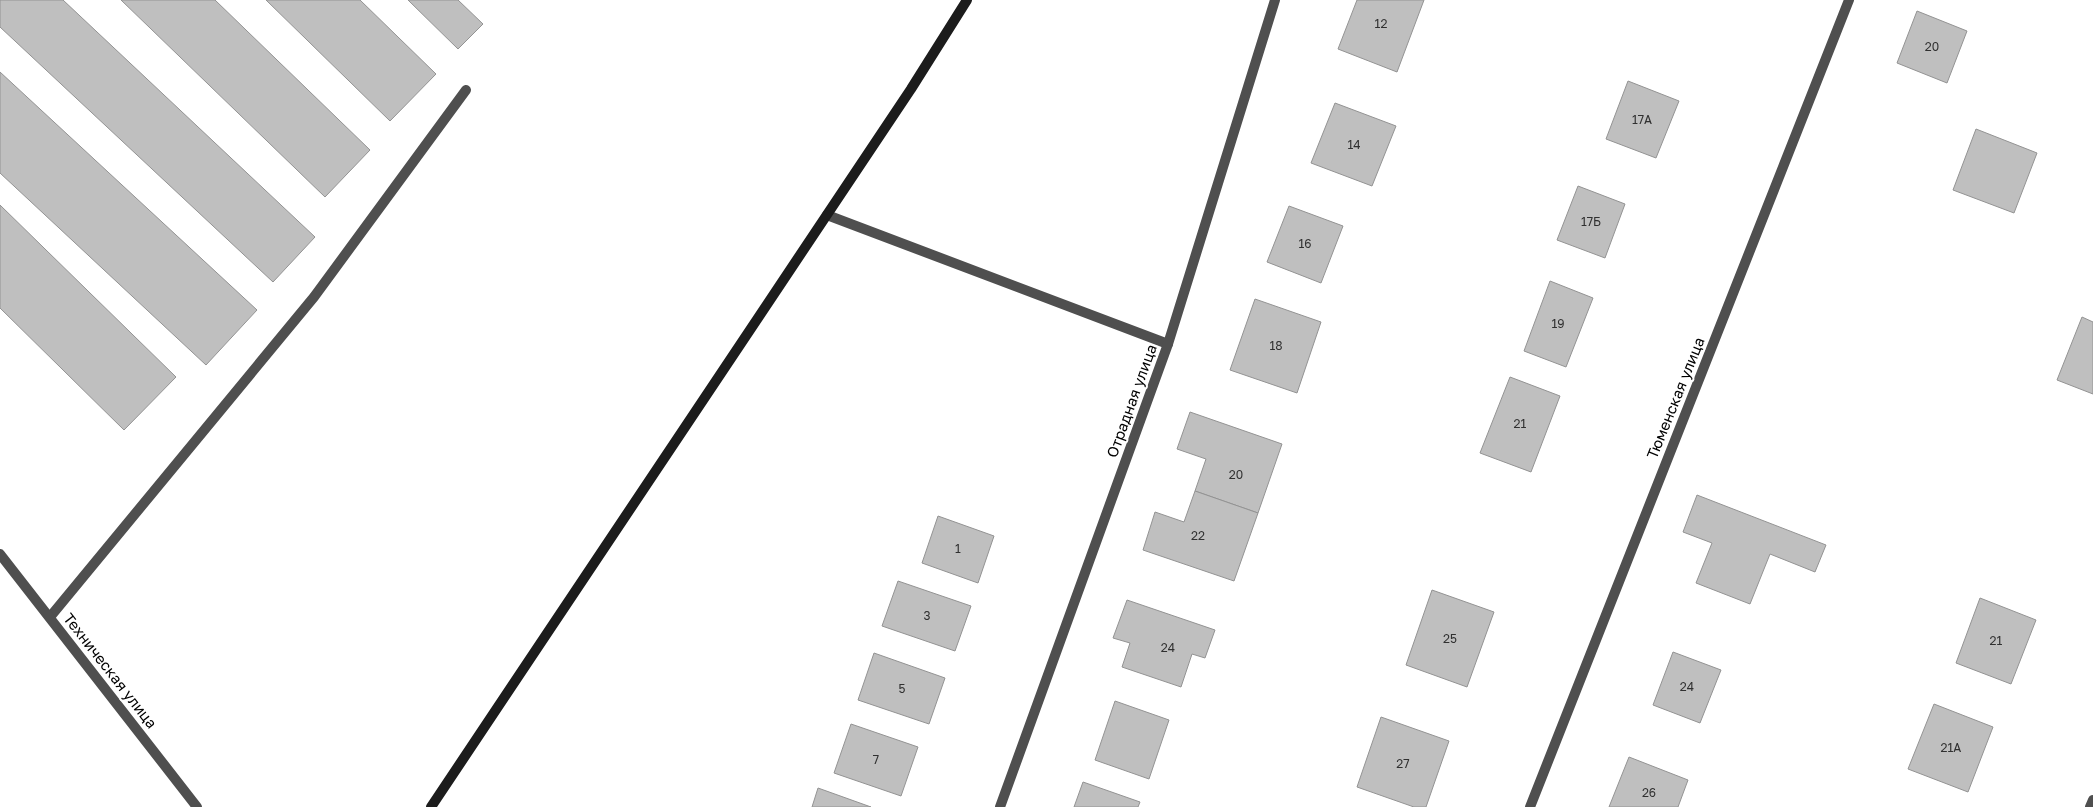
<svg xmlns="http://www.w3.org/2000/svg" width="2093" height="807" font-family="'Golos Text',sans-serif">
  <rect width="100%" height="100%" fill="#fff"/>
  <g fill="#bfbfbf" stroke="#939393">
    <path d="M0,0H63L315,237L273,282L0,27Z"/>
    <path d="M121,0H215L370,150L325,197Z"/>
    <path d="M266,0H360L436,74L390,121Z"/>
    <path d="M408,0H458L483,24L458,49Z"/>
    <path d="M1357,0H1424L1397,72L1338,49Z"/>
    <path d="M1917,11L1967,31L1947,83L1897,63Z"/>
    <path d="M0,72L257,310L206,365L0,173Z"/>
    <path d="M1628,81L1679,101L1656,158L1606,139Z"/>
    <path d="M1335,103L1396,126L1372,186L1311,163Z"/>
    <path d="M1976,129L2037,153L2014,213L1953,190Z"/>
    <path d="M1578,186L1625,204L1605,258L1557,240Z"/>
    <path d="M0,205L176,377L124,430L0,308Z"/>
    <path d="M1289,206L1343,226L1321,283L1267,262Z"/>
    <path d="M1550,281L1593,298L1566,367L1524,351Z"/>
    <path d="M1255,299L1321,322L1297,393L1230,370Z"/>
    <path d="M2082,317L2093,322V394L2057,380Z"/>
    <path d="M1510,377L1560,396L1531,472L1480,453Z"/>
    <path d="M1190,412L1282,444L1258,513L1195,491L1206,459L1177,449Z"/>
    <path d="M1195,491L1258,513L1234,581L1143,550L1155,512L1184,522Z"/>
    <path d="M1697,495L1826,545L1815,572L1770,554L1750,604L1696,583L1712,543L1683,532Z"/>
    <path d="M938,516L994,536L978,583L922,563Z"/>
    <path d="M898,581L971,606L955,651L882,626Z"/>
    <path d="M1432,590L1494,612L1467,687L1406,665Z"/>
    <path d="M1980,598L2036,620L2011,684L1956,663Z"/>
    <path d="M1127,600L1215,630L1205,658L1192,654L1181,687L1122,667L1130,643L1113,638Z"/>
    <path d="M1673,652L1721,670L1700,723L1653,705Z"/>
    <path d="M874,653L945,678L929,724L858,700Z"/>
    <path d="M1115,701L1169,720L1149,779L1095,760Z"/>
    <path d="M1934,704L1993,727L1968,792L1908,769Z"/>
    <path d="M1381,717L1449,741L1426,807H1414L1357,787Z"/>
    <path d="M851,724L918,747L901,796L834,773Z"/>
    <path d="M1629,757L1688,780L1678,807H1609Z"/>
    <path d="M1083,782L1140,802L1138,807H1074Z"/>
    <path d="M818,788L871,807H812Z"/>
  </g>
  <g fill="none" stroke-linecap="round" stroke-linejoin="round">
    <path stroke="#4f4f4f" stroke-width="10" d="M50,617L314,297L466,90"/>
    <g stroke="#4f4f4f" stroke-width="10">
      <path d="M827,215L1168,344"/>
      <path d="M0,554L197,807"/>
      <path d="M1000,807L1168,344L1275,0"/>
      <path d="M1530,807L1849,0"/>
      <path d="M2090,807L2093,800"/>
    </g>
    <path stroke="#1c1c1c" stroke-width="10" d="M431,807L911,89L967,0"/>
  </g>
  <g text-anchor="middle" stroke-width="4" stroke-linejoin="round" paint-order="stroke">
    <g font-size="12" fill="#303030">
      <text x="1381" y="28">12</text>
      <text x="1932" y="51">20</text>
      <text x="1642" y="124">17А</text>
      <text x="1354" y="149">14</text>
      <text x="1591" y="226">17Б</text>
      <text x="1305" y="248">16</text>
      <text x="1558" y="328">19</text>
      <text x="1276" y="350">18</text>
      <text x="1520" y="428">21</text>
      <text x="1236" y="479">20</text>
      <text x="1198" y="540">22</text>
      <text x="958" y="553">1</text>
      <text x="927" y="620">3</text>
      <text x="1450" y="643">25</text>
      <text x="1996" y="645">21</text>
      <text x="1168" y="652">24</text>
      <text x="1687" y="691">24</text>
      <text x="902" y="693">5</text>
      <text x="1951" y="752">21А</text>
      <text x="876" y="764">7</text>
      <text x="1403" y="768">27</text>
      <text x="1649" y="797">26</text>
    </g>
    <g font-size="15" fill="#000" stroke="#fff">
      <text transform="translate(1676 398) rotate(-68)" y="5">Тюменская улица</text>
      <text transform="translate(1132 401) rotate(-70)" y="5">Отрадная улица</text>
      <text transform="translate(110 671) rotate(52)" y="5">Техническая улица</text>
    </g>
  </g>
</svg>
